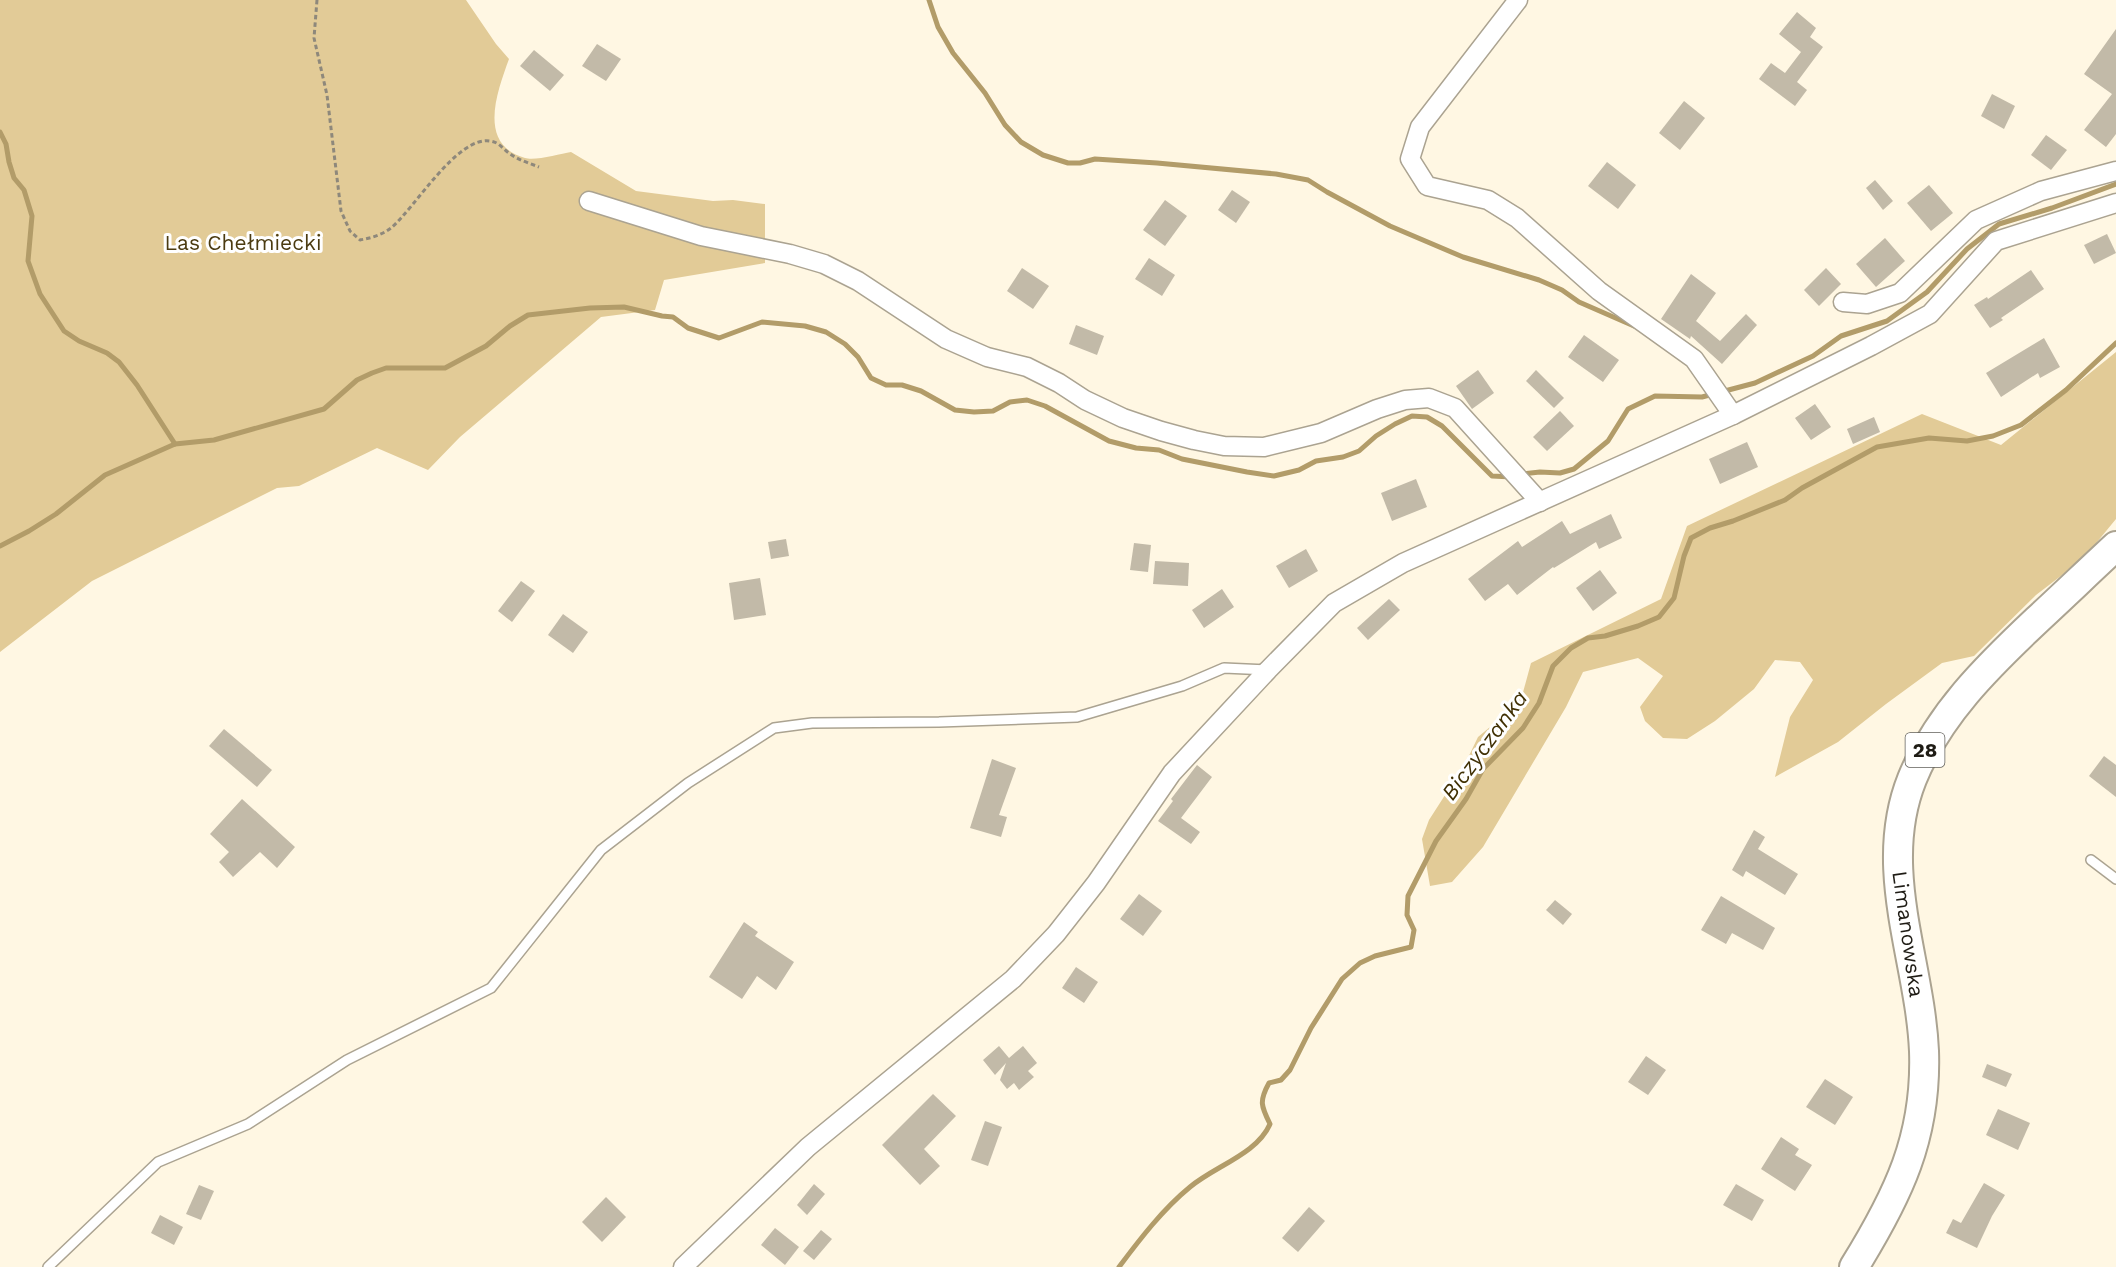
<svg xmlns="http://www.w3.org/2000/svg" width="2116" height="1267" font-family="'Work Sans',sans-serif">
  <rect width="100%" height="100%" fill="#fff7e3"/>
  <g fill="#e2cb97">
    <path d="M0,0H466L496,44L509,59C497,92 477,145 525,158C535,161 560,154 571,152L636,191L713,201L733,200L765,204V263L664,280L655,310L601,317L460,437L428,470L377,448L299,486L277,488L92,581L0,652Z"/>
    <path d="M2116,352V519L2083,559L2036,595L1974,656L1942,663L1886,704L1838,742L1775,777L1790,717L1813,680L1800,662L1775,660L1754,689L1715,721L1687,739L1663,738L1645,721L1640,707L1663,676L1638,658L1583,672L1566,707L1483,847L1452,882L1430,886L1422,839L1429,820L1465,764L1478,737L1502,717L1522,696L1531,663L1661,599L1687,526L1922,414L2001,445Z"/>
  </g>
  <g fill="none" stroke-linecap="round" stroke-linejoin="round">
    <g stroke="#b29c69" stroke-width="5">
      <path d="M929,0L938,27L953,53L985,93L1005,125L1021,142L1043,155L1068,163H1080L1095,159L1157,163L1276,174L1308,180L1327,192L1390,226L1463,257L1539,280L1562,290L1579,302L1634,326"/>
      <path d="M0,132L6,144L9,162L14,178L24,190L32,216L28,261L40,294L64,331L79,341L107,353L119,362L137,385L175,444"/>
      <path d="M1521,474L1540,472L1560,473L1574,469L1608,441L1628,409L1655,396L1702,397L1755,383L1813,356L1841,336L1887,321L1927,292L1967,249L1999,224L2052,208L2116,184"/>
      <path d="M0,546L29,531L56,514L105,475L175,444L214,440L324,409L357,380L372,373L386,368H445L486,346L510,326L528,315L590,308L624,307L662,316L673,317L688,328L719,338L762,322L805,326L826,332L845,344L858,357L871,378L886,385H902L921,391L955,410L974,412L993,411L1010,402L1027,400L1045,406L1109,441L1136,448L1159,450L1182,459L1247,472L1274,476L1299,470L1316,461L1343,457L1359,451L1376,436L1395,424L1412,416L1427,417L1442,426L1492,476L1512,477"/>
      <path d="M1119,1267C1140,1239 1163,1209 1190,1187C1215,1166 1257,1154 1270,1124C1261,1106 1259,1101 1269,1083L1281,1080L1290,1070L1311,1028L1342,979L1360,963L1375,956L1411,947L1414,930L1407,915L1408,896L1436,841L1466,799L1483,769L1523,728L1539,703L1553,666L1571,648L1588,638L1605,636L1638,626L1659,617L1674,598L1684,556L1691,538L1710,528L1733,521L1785,500L1802,488L1877,447L1929,438L1967,441L1993,436L2021,425L2066,390L2116,343"/>
    </g>
  </g>
  <g fill="#c2baa8">
    <path d="M1797,12L1816,28L1810,37L1823,47L1797,82L1807,90L1795,106L1759,79L1771,63L1785,73L1801,52L1779,34Z"/>
    <path d="M2116,29V134L2106,147L2084,130L2112,94L2084,74Z"/>
    <path d="M597,44L621,59L606,81L582,66Z"/>
    <path d="M534,50L564,75L550,91L520,66Z"/>
    <path d="M1992,94L2015,106L2004,129L1981,116Z"/>
    <path d="M1684,101L1705,118L1680,150L1659,133Z"/>
    <path d="M2046,135L2067,150L2051,170L2031,155Z"/>
    <path d="M1607,162L1636,185L1618,209L1588,186Z"/>
    <path d="M1875,180L1893,201L1883,210L1866,188Z"/>
    <path d="M1929,185L1953,213L1931,231L1907,203Z"/>
    <path d="M1232,190L1250,202L1236,223L1218,210Z"/>
    <path d="M1165,200L1187,216L1165,246L1143,230Z"/>
    <path d="M2107,234L2116,253L2094,264L2084,245Z"/>
    <path d="M1885,238L1905,261L1876,287L1856,264Z"/>
    <path d="M1149,258L1175,275L1162,296L1135,279Z"/>
    <path d="M1022,268L1049,286L1033,309L1007,291Z"/>
    <path d="M1826,268L1841,284L1819,306L1804,290Z"/>
    <path d="M2031,270L2044,289L2001,318L2003,320L1990,328L1974,305L1987,297L1988,299Z"/>
    <path d="M1691,274L1716,293L1696,321L1720,341L1746,314L1757,325L1722,364L1691,336L1690,339L1661,319Z"/>
    <path d="M1076,325L1104,336L1097,355L1069,344Z"/>
    <path d="M1584,335L1619,360L1603,382L1568,357Z"/>
    <path d="M2044,338L2060,367L2040,378L2038,373L2001,397L1986,373Z"/>
    <path d="M1478,370L1494,393L1472,409L1456,386Z"/>
    <path d="M1536,370L1564,398L1554,408L1526,381Z"/>
    <path d="M1815,404L1831,427L1811,440L1795,418Z"/>
    <path d="M1560,411L1574,426L1547,451L1533,437Z"/>
    <path d="M1874,417L1880,432L1853,444L1847,429Z"/>
    <path d="M1747,442L1758,467L1720,484L1709,459Z"/>
    <path d="M1416,479L1427,507L1392,521L1381,493Z"/>
    <path d="M1611,514L1622,538L1599,549L1596,542L1554,568L1553,567L1517,595L1508,584L1485,601L1468,579L1518,541L1522,547L1562,521L1570,534Z"/>
    <path d="M786,539L789,556L771,559L768,542Z"/>
    <path d="M1134,543L1151,545L1148,572L1130,570Z"/>
    <path d="M1306,549L1318,571L1289,588L1276,566Z"/>
    <path d="M1155,561L1189,563L1188,586L1153,584Z"/>
    <path d="M1600,570L1617,593L1593,611L1576,588Z"/>
    <path d="M760,578L766,615L734,620L729,583Z"/>
    <path d="M521,581L535,591L512,622L498,611Z"/>
    <path d="M1222,589L1234,607L1204,628L1192,610Z"/>
    <path d="M1389,599L1400,610L1368,640L1357,628Z"/>
    <path d="M563,614L588,632L573,653L548,635Z"/>
    <path d="M224,729L272,770L257,787L209,746Z"/>
    <path d="M2104,756L2116,765V797L2089,776Z"/>
    <path d="M992,759L1016,768L999,815L1007,817L1001,837L970,828Z"/>
    <path d="M1197,765L1212,777L1181,818L1200,832L1191,844L1158,821L1173,801L1171,799Z"/>
    <path d="M242,799L295,847L277,868L260,852L233,877L219,862L229,852L210,834Z"/>
    <path d="M1754,830L1765,837L1758,849L1798,874L1785,895L1746,871L1743,877L1732,870Z"/>
    <path d="M1139,894L1162,911L1143,936L1120,919Z"/>
    <path d="M1721,896L1775,928L1763,950L1732,933L1726,944L1701,930Z"/>
    <path d="M1555,900L1572,914L1563,925L1546,910Z"/>
    <path d="M744,922L758,932L755,936L794,962L776,990L757,976L742,999L709,977Z"/>
    <path d="M1076,967L1098,982L1084,1003L1062,988Z"/>
    <path d="M999,1046L1009,1058L1023,1046L1037,1063L1028,1071L1034,1077L1019,1090L1014,1083L1007,1089L1000,1080L1006,1063L995,1075L983,1060Z"/>
    <path d="M1646,1056L1666,1070L1648,1095L1628,1082Z"/>
    <path d="M1987,1064L2012,1074L2006,1087L1982,1077Z"/>
    <path d="M1825,1079L1853,1097L1835,1125L1806,1107Z"/>
    <path d="M933,1094L956,1116L924,1149L940,1166L920,1185L882,1145Z"/>
    <path d="M1998,1109L2030,1123L2018,1150L1986,1135Z"/>
    <path d="M985,1121L1002,1127L988,1166L971,1160Z"/>
    <path d="M1781,1137L1799,1149L1795,1155L1812,1165L1795,1191L1761,1169Z"/>
    <path d="M1984,1183L2005,1195L1992,1216L1977,1248L1946,1233L1953,1219L1961,1223Z"/>
    <path d="M814,1184L825,1194L807,1215L797,1205Z"/>
    <path d="M1736,1184L1764,1200L1752,1221L1723,1205Z"/>
    <path d="M199,1185L214,1191L201,1220L186,1214Z"/>
    <path d="M606,1197L626,1217L602,1242L582,1222Z"/>
    <path d="M1309,1207L1325,1221L1298,1252L1282,1238Z"/>
    <path d="M160,1215L183,1227L174,1245L151,1233Z"/>
    <path d="M775,1228L799,1247L785,1265L761,1245Z"/>
    <path d="M821,1230L832,1239L814,1260L803,1251Z"/>
  </g>
  <g fill="none" stroke-linecap="round" stroke-linejoin="round">
    <g stroke="#aba391" stroke-width="12">
      <g id="service">
        <path d="M2091,860L2116,879"/>
        <path d="M48,1267L158,1162L248,1124L347,1060L491,988L601,850L688,783L774,728L812,723L939,722L1077,717L1182,686L1224,668L1268,670"/>
      </g>
    </g>
    <g stroke="#aba391" stroke-width="21">
      <g id="minor">
        <path d="M1518,0L1420,127L1410,159L1427,186L1488,200L1517,218L1599,291L1694,359L1733,415"/>
        <path d="M589,201L701,236L790,254L824,264L858,281L946,339L987,357L1027,367L1059,383L1085,400L1123,418L1161,431L1194,440L1224,446L1264,447L1321,433L1377,409L1405,400L1429,398L1455,408L1540,502"/>
        <path d="M1843,302L1867,304L1900,293L1976,220L2041,191L2116,171"/>
        <path d="M683,1267L808,1147L1013,979L1056,934L1096,883L1172,773L1268,670L1334,603L1403,563L1733,415L1871,346L1930,314L1996,241L2116,203"/>
      </g>
    </g>
    <g stroke="#aba391" stroke-width="32">
      <path id="primary" d="M1854,1267C1898,1196 1927,1137 1924,1051C1920,960 1876,869 1912,779C1938,715 1987,667 2037,620C2063,596 2089,571 2116,546"/>
    </g>
    <path stroke="#8e887b" stroke-width="3" stroke-dasharray="4.5 3" stroke-linecap="butt" d="M317,0L314,38L327,95L341,211L350,231L360,240C371,238 382,235 391,228C415,208 457,136 490,141C499,142 503,149 509,153C518,160 529,163 539,167"/>
    <use href="#service" stroke="#fff" stroke-width="9"/>
    <use href="#minor" stroke="#fff" stroke-width="18"/>
    <use href="#primary" stroke="#fff" stroke-width="28"/>
  </g>
  <g text-anchor="middle" stroke-width="6" stroke-linejoin="round" paint-order="stroke">
    <rect fill="#fff" stroke="#62605b" stroke-width="1.5" x="1905.5" y="733" width="39" height="34" rx="4.5"/>
    <g font-size="20" font-weight="bold" fill="#1f1c15">
      <text x="1925" y="757">28</text>
    </g>
    <g font-size="21" fill="#4b3b11" stroke="#fff">
      <text x="243" y="250">Las Chełmiecki</text>
    </g>
    <g font-size="21" fill="#1f1c15" stroke="#fff">
      <text transform="translate(1908 934) rotate(82)" y="7">Limanowska</text>
    </g>
    <g font-size="22" font-style="italic" fill="#403004" stroke="#fff">
      <text transform="translate(1484 745) rotate(-54)" y="8">Biczyczanka</text>
    </g>
  </g>
</svg>
